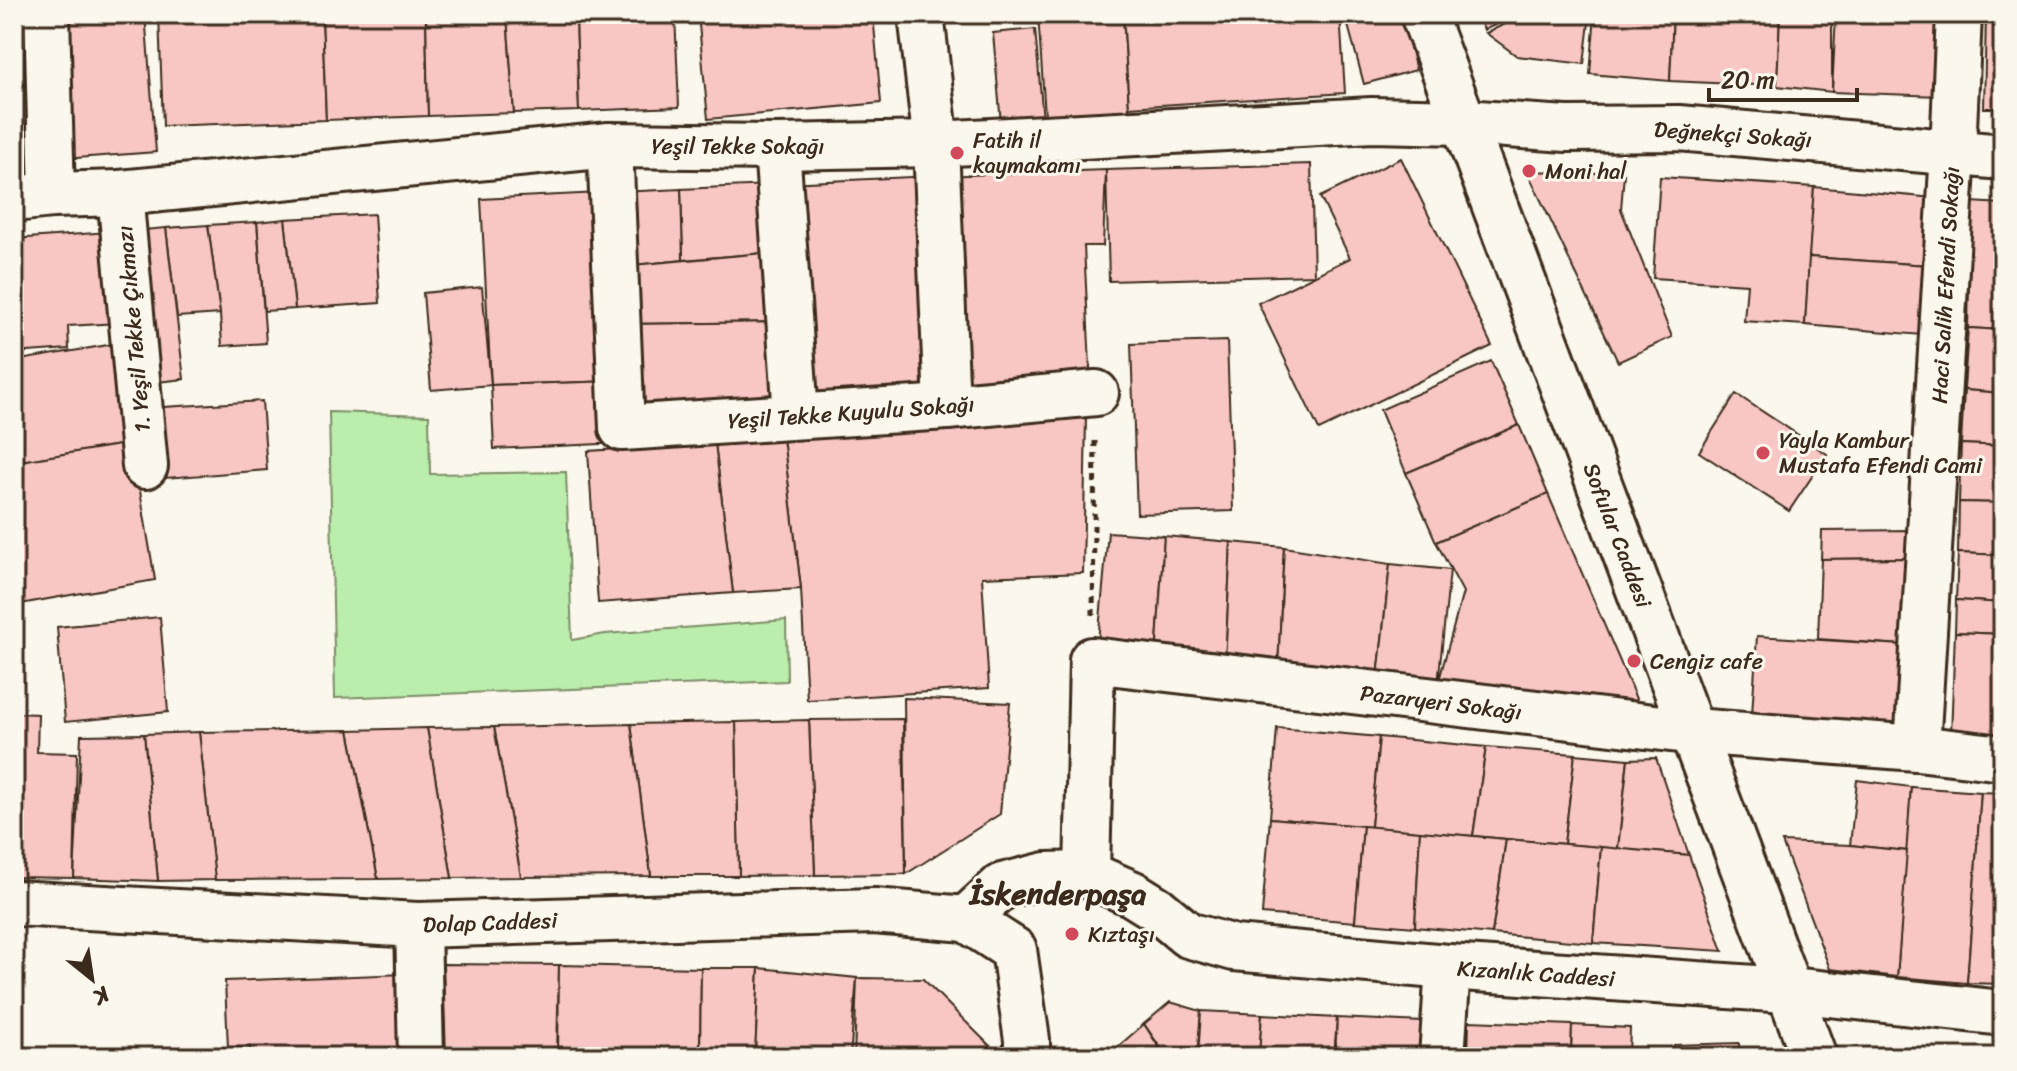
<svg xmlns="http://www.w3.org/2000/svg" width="2017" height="1071" font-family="Sriracha,sans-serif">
  <rect width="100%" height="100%" fill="#fbf7ec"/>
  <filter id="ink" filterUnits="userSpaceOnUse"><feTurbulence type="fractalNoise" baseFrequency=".0125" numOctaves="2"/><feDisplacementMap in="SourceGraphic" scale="16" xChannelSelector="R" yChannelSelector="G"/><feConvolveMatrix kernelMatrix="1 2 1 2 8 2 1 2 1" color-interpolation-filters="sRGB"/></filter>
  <g filter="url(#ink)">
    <path fill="#bbedad" stroke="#7b8c66" stroke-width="2" d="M329,412L429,415L430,474L566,472L572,640L605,634L786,620L787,681L335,698Z"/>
    <g fill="#f8c7c5" stroke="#3b2a1e" stroke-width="2">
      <path d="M14,14H42L43,32L14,34Z"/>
      <path d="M92,14H145L156,152L63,159L52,17Z"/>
      <path d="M159,14H322L326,120L163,126Z"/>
      <path d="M322,14H426L428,116L326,120Z"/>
      <path d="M426,14H507L514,113L428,116Z"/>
      <path d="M507,14H576L579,111L514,113Z"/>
      <path d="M576,14H675L679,107L579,111Z"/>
      <path d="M698,14H873L881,103L708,119Z"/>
      <path d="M1038,14H1123L1130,123L1046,130Z"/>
      <path d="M1123,14H1340L1345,93L1129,107Z"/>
      <path d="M1345,14H1401L1416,70L1364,84Z"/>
      <path d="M1477,14H1519L1484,30Z"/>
      <path d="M1526,14H1590L1584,64L1517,56L1486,33Z"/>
      <path d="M1595,14H1673L1670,81L1590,74Z"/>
      <path d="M1673,14H1780L1777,86L1670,81Z"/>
      <path d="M1780,14H1832V92L1777,86Z"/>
      <path d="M1836,14H1942L1940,96L1832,92Z"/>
      <path d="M1986,14H2003V108H1984Z"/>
      <path d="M1035,29L1043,120L1001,124L993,33Z"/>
      <path d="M25,44L35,147L14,148V45Z"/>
      <path d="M1401,158L1492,346L1319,430L1258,303L1350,258L1320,197Z"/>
      <path d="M1311,164L1314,275L1109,281L1106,170Z"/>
      <path d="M1106,170L1103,246H1084L1091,386L952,393L941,176Z"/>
      <path d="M1527,171L1624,174L1621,209L1672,337L1618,362Z"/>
      <path d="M931,176L942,394L798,401L788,183Z"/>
      <path d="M1660,177L1814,187L1805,325L1744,321L1747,284L1653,278Z"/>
      <path d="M770,185L777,252L683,260L681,189Z"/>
      <path d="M1814,187L1934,198L1928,265L1809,257Z"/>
      <path d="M681,189L683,260L626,266L620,192Z"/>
      <path d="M600,193L616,381L491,385L481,199Z"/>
      <path d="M1971,202L2003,204V330L1968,328Z"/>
      <path d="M374,214L380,303L295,309L285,219Z"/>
      <path d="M285,219L295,309L264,311L257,222Z"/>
      <path d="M257,222L266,343L222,346L220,314L208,225Z"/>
      <path d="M208,225L220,314L177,317L166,228Z"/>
      <path d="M166,228L184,379L148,383L132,231Z"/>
      <path d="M109,232L118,323L68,326L69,349L14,353V239Z"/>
      <path d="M777,252L784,322L624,324L621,266Z"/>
      <path d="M1809,257L1928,265L1922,335L1805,325Z"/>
      <path d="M482,287L491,385L431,390L423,293Z"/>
      <path d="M784,322L792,401L632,409L625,324Z"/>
      <path d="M1968,328L2003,330V393L1964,390Z"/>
      <path d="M1227,341L1233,511L1137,514L1131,344Z"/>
      <path d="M114,344L132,443L14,462V361Z"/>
      <path d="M1491,361L1519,425L1406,473L1380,410Z"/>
      <path d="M616,381L621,443L494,449L491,385Z"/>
      <path d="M1964,390L2003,393V446L1961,444Z"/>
      <path d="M1736,394L1827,454L1789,511L1699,452Z"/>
      <path d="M262,401L267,470L152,479L147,408Z"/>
      <path d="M1086,418L1083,573L982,577L989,688L807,700L801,589L783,438Z"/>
      <path d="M1519,425L1548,494L1436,542L1406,473Z"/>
      <path d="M783,438L801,589L733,593L715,443Z"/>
      <path d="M132,443L155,580L20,604L14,568V462Z"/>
      <path d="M715,443L733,593L598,603L588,451Z"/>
      <path d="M1961,444L2003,446V503L1959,502Z"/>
      <path d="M1548,494L1637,701L1438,684L1463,592L1436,542Z"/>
      <path d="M1959,502L2003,503V555L1958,553Z"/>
      <path d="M1913,530L1912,558L1821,559L1822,531Z"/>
      <path d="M1108,532L1164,536L1156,659L1097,653Z"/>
      <path d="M1164,536L1231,542L1225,664L1156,659Z"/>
      <path d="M1231,542L1284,547L1278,669L1225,664Z"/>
      <path d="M1284,547L1390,564L1378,678L1278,669Z"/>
      <path d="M1958,553L2003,555V603L1956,600Z"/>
      <path d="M1912,558L1903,645L1818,639L1821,559Z"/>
      <path d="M1390,564L1450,570L1438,684L1378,678Z"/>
      <path d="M1956,600L2003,603V634L1955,632Z"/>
      <path d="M160,617L168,712L65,722L57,627Z"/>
      <path d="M1955,632L2003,634V739L1951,735Z"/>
      <path d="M1757,636L1903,645L1899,726L1752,715Z"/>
      <path d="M904,698L1010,703L1000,814L906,874Z"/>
      <path d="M14,713L38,714L37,752L77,753L74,878L14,877Z"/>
      <path d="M903,719L906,874L815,875L809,720Z"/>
      <path d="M809,720L815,875L739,876L736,722Z"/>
      <path d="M736,722L739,876H651L631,724Z"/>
      <path d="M631,724L651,876L521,877L494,727Z"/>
      <path d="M494,727L521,877L452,878L427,728Z"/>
      <path d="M427,728L452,878L378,879L349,730Z"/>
      <path d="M1277,728L1379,737L1371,827L1270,818Z"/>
      <path d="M349,730L378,879L215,880L199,732Z"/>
      <path d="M199,732L215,880L158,881L144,734Z"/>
      <path d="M144,734L158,881L74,878L81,735Z"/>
      <path d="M1379,737L1486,747L1473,836L1371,827Z"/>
      <path d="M1486,747L1575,754L1564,844L1473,836Z"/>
      <path d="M1575,754L1628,759L1618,849L1564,844Z"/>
      <path d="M1656,758L1689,855L1618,849L1628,759Z"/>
      <path d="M1857,780L1911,787L1907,851L1850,845Z"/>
      <path d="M1911,787L1981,792L1967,983L1897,977Z"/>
      <path d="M1981,792L2003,793V984L1967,983Z"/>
      <path d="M1270,818L1363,826L1355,922L1262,914Z"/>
      <path d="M1363,826L1420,831L1415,927L1355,922Z"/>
      <path d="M1420,831L1506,839L1492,934L1415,927Z"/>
      <path d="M1506,839L1601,847L1593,943L1492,934Z"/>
      <path d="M1782,842L1850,845L1907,851L1897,977L1830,969Z"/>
      <path d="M1601,847L1689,855L1723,951L1593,943Z"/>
      <path d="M443,964L559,965L557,1057H446Z"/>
      <path d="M559,965L701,968L700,1057H558Z"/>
      <path d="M701,968H759L755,1057H700Z"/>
      <path d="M759,968L857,978L850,1057H755Z"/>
      <path d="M405,974L408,1057H250V1047L228,1048L225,981Z"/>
      <path d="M857,978L923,979L993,1049V1057H854Z"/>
      <path d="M1170,1002L1201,1011L1197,1057H1167L1144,1024Z"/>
      <path d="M1201,1011L1262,1014L1259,1057H1198Z"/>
      <path d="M1262,1014L1337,1018L1334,1057H1259Z"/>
      <path d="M1337,1018L1423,1022L1422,1057H1335Z"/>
      <path d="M1469,1021L1572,1025L1571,1057H1468Z"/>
      <path d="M1144,1024L1165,1057H1106Z"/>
      <path d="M1572,1025L1630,1028L1629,1057H1571Z"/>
      <path d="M1739,1043V1057H1674V1045Z"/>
    </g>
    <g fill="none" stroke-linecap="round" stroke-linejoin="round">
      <g stroke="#3b2a1e" stroke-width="50">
        <g id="minor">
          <path d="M47,14L52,195"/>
          <path d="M921,14L936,144L947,407"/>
          <path d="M610,145L622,428L947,407L1096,393"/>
          <path d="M777,147L796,415"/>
          <path d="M120,193L145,466"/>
          <path d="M14,199L52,195L120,193L610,145L777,147L936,144L1372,120L1463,122L1567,129L1679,128L2003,157"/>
          <path d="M1917,748L1953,152L1959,14"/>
          <path d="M1087,874L1092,660L1679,730L1917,748L2003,758"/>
          <path d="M14,903L418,925L874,911L966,919L1014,950L1027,1040V1057"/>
          <path d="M966,919L1002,886L1046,875L1087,874L1133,894L1157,909L1188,935L1234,948L1448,967L1801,991L2003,1013"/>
          <path d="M418,925L421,1057"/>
          <path d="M1789,990L1814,1057"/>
          <path d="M1442,1057L1448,967"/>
        </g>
      </g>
      <g stroke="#3b2a1e" stroke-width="50">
        <path id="major" d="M1423,14L1789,990"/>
      </g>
      <path stroke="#3b2a1e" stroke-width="5" stroke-dasharray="6 6" stroke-linecap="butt" d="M1093,615L1095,441"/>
      <use href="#minor" stroke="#fbf7ec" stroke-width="44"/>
      <use href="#major" stroke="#fbf7ec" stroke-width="44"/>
    </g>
  </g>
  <g fill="#d1495b" stroke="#fbf7ec" stroke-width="3">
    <circle cx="957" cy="153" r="8"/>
    <circle cx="1529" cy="171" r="8"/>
    <circle cx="1763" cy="453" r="8"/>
    <circle cx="1634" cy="661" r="8"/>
    <circle cx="1072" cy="934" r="8"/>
  </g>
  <g text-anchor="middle" stroke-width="6" stroke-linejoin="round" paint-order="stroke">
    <g font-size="22" fill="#3b2a1e" stroke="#fbf7ec">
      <text transform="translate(1733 134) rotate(4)" y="8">Değnekçi Sokağı</text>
      <text x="738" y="154">Yeşil Tekke Sokağı</text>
      <text transform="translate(1945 285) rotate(-87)" y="8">Haci Salih Efendi Sokağı</text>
      <text transform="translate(133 329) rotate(-95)" y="8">1. Yeşil Tekke Çıkmazı</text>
      <text transform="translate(851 412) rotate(-4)" y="8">Yeşil Tekke Kuyulu Sokağı</text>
      <text transform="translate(1618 535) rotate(69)" y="8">Sofular Caddesi</text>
      <text transform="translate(1441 702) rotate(7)" y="8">Pazaryeri Sokağı</text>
      <text transform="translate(490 922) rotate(-2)" y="8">Dolap Caddesi</text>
      <text transform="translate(1536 973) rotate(4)" y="8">Kızanlık Caddesi</text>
    </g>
    <g font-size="22" fill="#3b2a1e" stroke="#fbf7ec" text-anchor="start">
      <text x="973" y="148">Fatih il<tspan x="973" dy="25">kaymakamı</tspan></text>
      <text x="1545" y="179">Moni hal</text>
      <text x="1779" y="448">Yayla Kambur<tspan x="1779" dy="25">Mustafa Efendi Cami</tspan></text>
      <text x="1650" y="669">Cengiz cafe</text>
      <text x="1088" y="942">Kıztaşı</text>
    </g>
    <g font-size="30" font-weight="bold" fill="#3b2a1e" stroke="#fbf7ec">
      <text x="1058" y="904">İskenderpaşa</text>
    </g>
  </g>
  <rect width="2017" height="1071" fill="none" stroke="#fbf7ec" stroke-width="48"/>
  <rect x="24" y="24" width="1969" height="1023" fill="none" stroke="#3b2a1e" stroke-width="3" filter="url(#ink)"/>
  <g transform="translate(92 979) rotate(150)" stroke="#fbf7ec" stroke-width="6" paint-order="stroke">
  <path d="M0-6L14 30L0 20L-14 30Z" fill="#3b2a1e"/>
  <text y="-12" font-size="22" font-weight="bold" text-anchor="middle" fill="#3b2a1e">K</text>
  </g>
  <path d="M1709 88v12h148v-12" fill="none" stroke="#3b2a1e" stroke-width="4"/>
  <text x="1721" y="88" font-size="24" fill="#3b2a1e" stroke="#fbf7ec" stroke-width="6" paint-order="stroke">20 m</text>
</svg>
